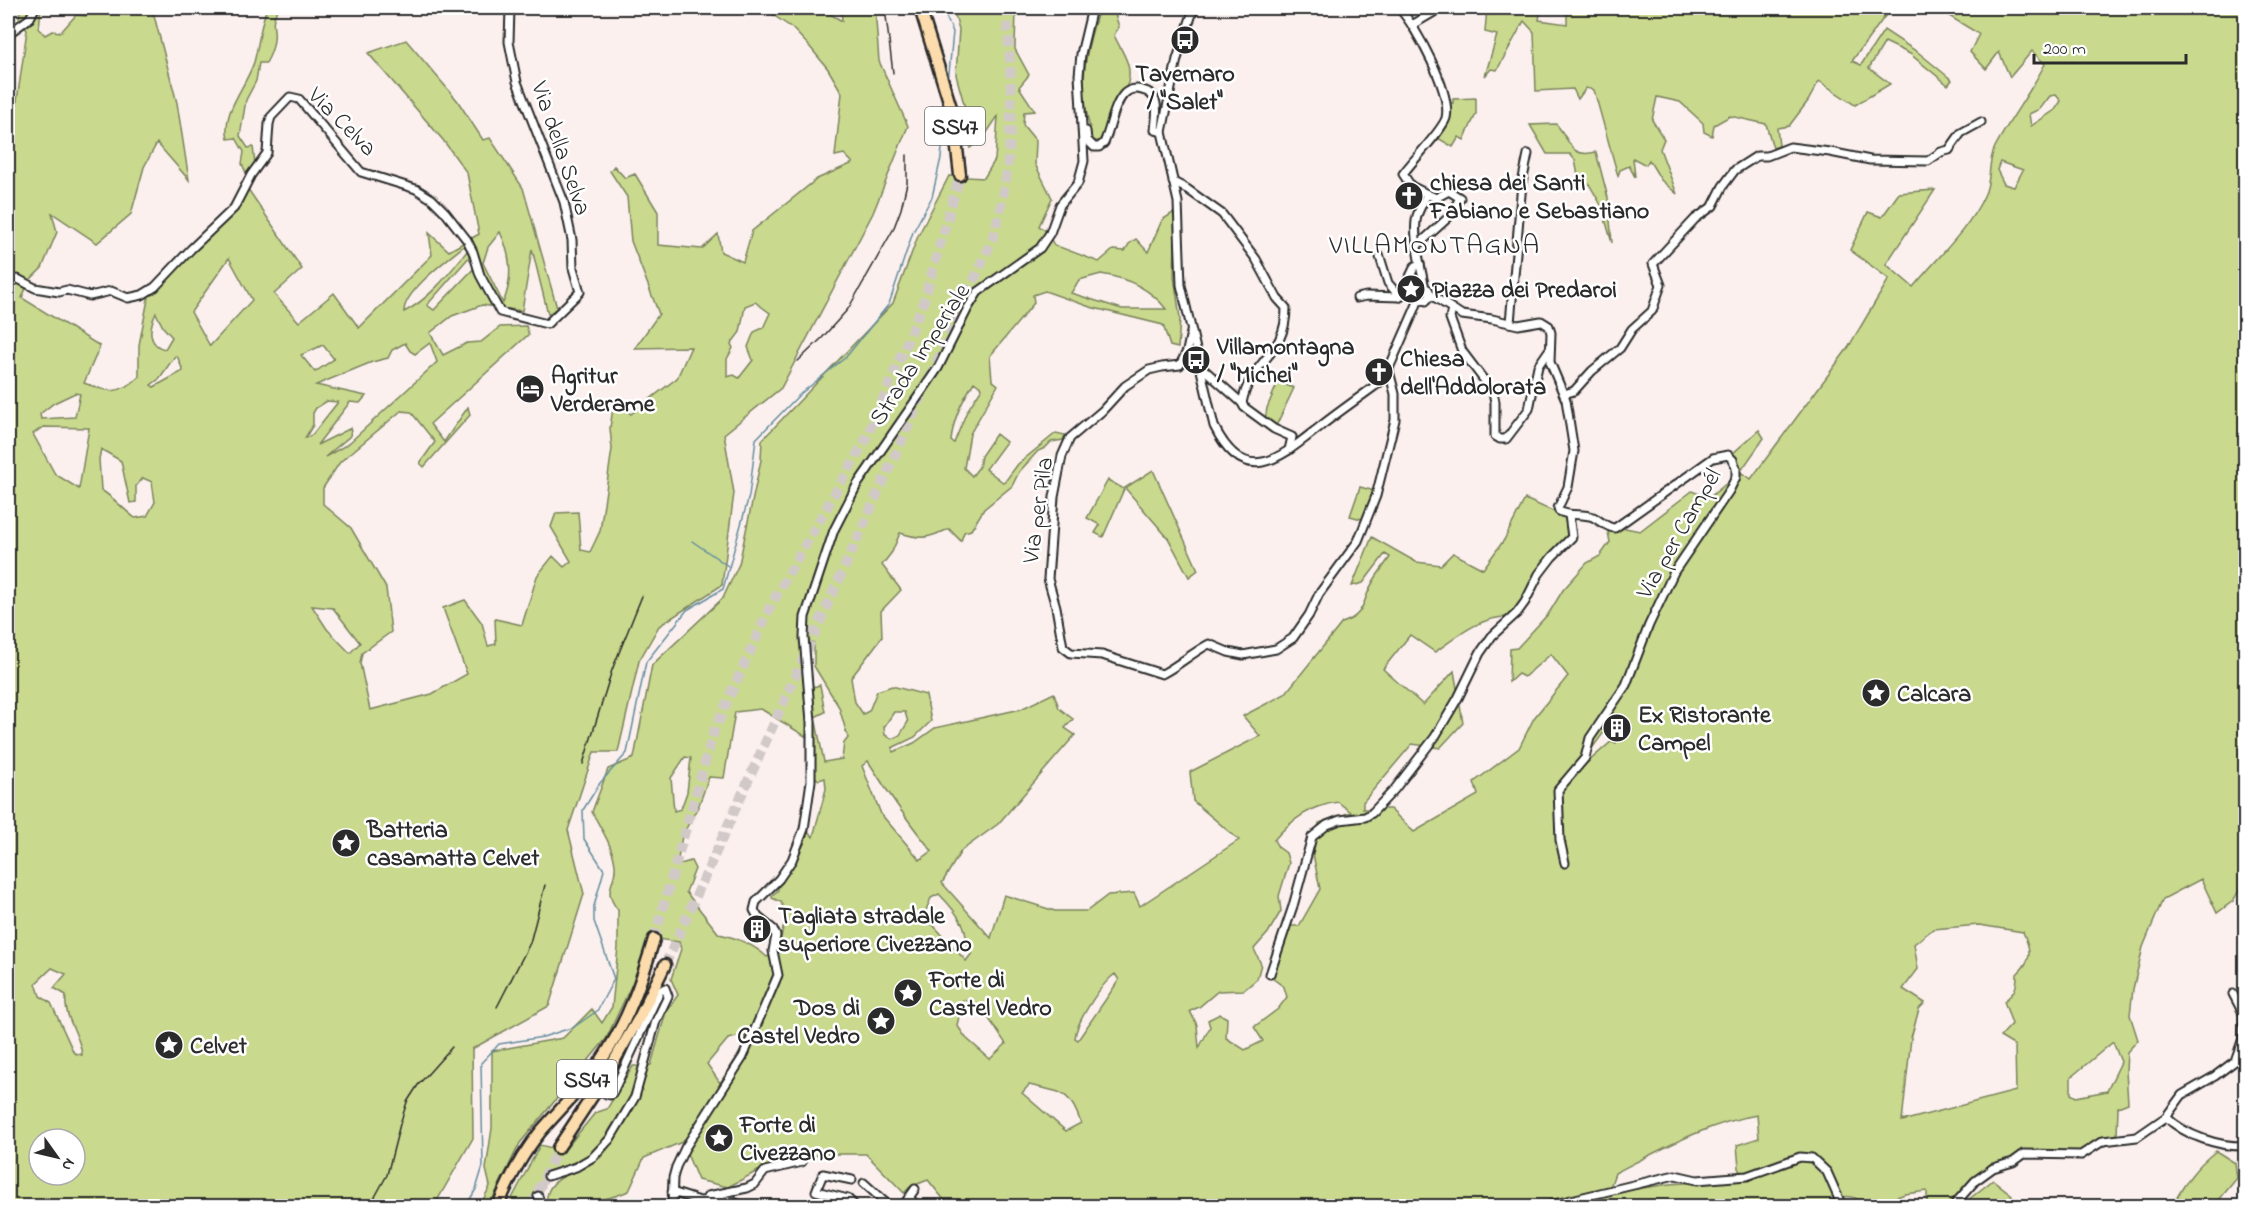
<svg xmlns="http://www.w3.org/2000/svg" width="2253" height="1214" font-family="'Indie Flower',sans-serif">
  <rect width="100%" height="100%" fill="#fbf0ee"/>
  <filter id="ink" filterUnits="userSpaceOnUse"><feTurbulence type="fractalNoise" baseFrequency=".0167" numOctaves="2"/><feDisplacementMap in="SourceGraphic" scale="12" xChannelSelector="R" yChannelSelector="G"/><feConvolveMatrix kernelMatrix="1 2 1 2 8 2 1 2 1" color-interpolation-filters="sRGB"/></filter>
  <g filter="url(#ink)">
    <g fill="#c9da8e" stroke="#7a825c" stroke-width="1.5" fill-rule="evenodd">
      <path d="M20,8H41L39,29L45,35L52,31L61,32L76,15L86,16L90,8H152L177,103L189,180L157,143L144,167L131,214L97,243L52,213L57,232L42,268L29,281L22,298L100,346L84,383C109,392 118,396 139,377V345L149,294L238,209L248,189L302,269L274,294L299,322L334,293L359,328L432,255L429,233L449,251L479,234L467,173L443,140L368,53L406,40L457,100L483,140L490,138L523,188L557,308L548,314L532,249L522,311L482,305L452,316L430,333L443,355L467,343L481,342L500,327L526,326L529,334L430,424L444,442L468,407L470,415L424,467L420,463L435,442L411,412L401,411L340,462L323,488V504L351,528L386,588L391,632L362,653L360,663L370,710L432,694L467,674L443,608L465,600L482,623L488,646L496,644L495,619L522,625L537,576L553,556L564,567L571,561L551,527L556,513L578,512L581,550L590,552L600,531L612,449L610,428L614,401L631,414L677,378L691,347L635,348L659,314L631,241L627,197L610,171L614,166L625,178L635,174L658,212V245L702,249L718,234L721,252L743,262L752,231L817,179L853,163L844,154L835,156L842,93L828,69L810,47L792,28L763,8H820L842,21L841,8H875L879,61L908,126L873,213L781,388L724,434L734,493L722,585L659,626L639,661L618,752H594L568,830L584,894L549,1006L472,1049L473,1138L434,1206H8V282L10,280L8,253V149L10,150L27,30L19,20ZM500,232C511,255 513,280 503,303L483,263L488,247ZM464,246L468,250C450,272 430,299 404,312C403,292 449,258 464,246ZM471,255L480,262L434,310L427,305ZM229,258L252,300L210,346L191,312ZM755,302L770,313L763,328L754,332L748,347L753,360L739,378L734,375L727,377V359L733,348L731,344L740,332L745,306ZM156,313L163,327L172,337L165,349C147,345 149,327 156,313ZM405,343L410,351L415,354L430,343L437,362L348,444L325,457L350,436L351,428L317,445L350,402L360,403L366,396L316,385L372,362L388,358L392,350ZM323,345L334,359L315,372L301,355ZM175,356L178,358L183,371L154,387L151,385L159,379ZM75,393L80,394L75,417L41,419L40,414L54,403ZM327,401L338,402L312,435L305,438L313,425V413L316,408ZM43,427L89,428L79,489L55,474L33,434ZM101,449L121,461L130,503L136,502V486L143,478L152,482L155,502L147,516L135,518C123,509 113,497 101,490L99,459ZM312,606L333,608L360,643L350,653L327,629ZM52,968L66,974L54,988L66,995C63,1018 80,1033 82,1055L74,1053L51,1003L40,996L36,983ZM39,1139H75V1175H39Z"/>
      <path d="M267,8H278C269,27 276,24 274,40C273,49 270,56 266,63H259L256,81L246,100L240,136L248,148L253,147L255,164L247,175L242,164L244,152L236,138L228,139C221,112 246,87 254,62C259,44 260,25 267,8Z"/>
      <path d="M953,8H1016L1015,49L1029,75L1019,87L1035,111L1024,112L1023,125L1036,141L1035,164L1052,198L1039,226L1046,231L1054,245L1099,262L1113,250L1125,251L1129,244L1136,239L1148,252L1162,220L1176,211L1174,276L1180,318L1178,348L1170,346L1163,325L1090,307L1045,291L1033,295L1034,303L990,356L992,380L998,385L970,434L964,468L972,476L979,467L981,456L996,434L1006,442L986,469L1004,483L1018,464L1056,433L1065,435L1063,440L1051,442L1045,448L1038,451L1019,472L1012,486L984,509L971,530L964,532L961,541L949,529C928,538 923,540 900,533L892,552L882,565L901,590L881,611L882,637L851,678L855,702L863,714L869,711L877,691L892,686L926,695L931,721L915,737L892,748L893,752L914,743L935,728L1021,709L1054,693L1059,708L1073,719L1065,728L1075,735L998,824L961,851L942,883L991,938L1004,895L1055,911H1087L1108,895L1134,893L1140,906L1239,840L1193,801L1190,772L1260,736L1243,716L1285,694L1342,623C1366,615 1362,601 1373,582C1378,573 1385,565 1390,557L1385,554L1363,583L1352,586L1372,537L1416,562L1441,565L1453,553L1483,569L1504,540L1525,499L1566,517L1568,537L1537,570L1524,600L1509,617C1480,616 1457,637 1435,652L1410,635L1383,669L1423,705L1454,671L1463,723L1440,748L1412,744L1363,802V809H1390L1414,832L1478,795L1474,782L1519,748L1534,718L1568,676L1551,654L1524,677L1518,674L1509,682L1510,649L1517,648L1549,613L1563,590L1587,563L1600,556L1610,542L1608,532L1625,528L1640,531L1692,491L1709,498L1740,472L1751,479L1848,348L1889,279L1850,250L1868,212L1882,217L1899,193L1935,190L1886,264L1913,287C1936,259 1969,229 1984,196C1992,181 1987,163 1995,147C2010,119 2030,93 2045,64L2032,51L2010,77L1999,52L1986,69L1970,52L1979,34L1941,11C1935,12 1923,8 1914,8H2245V887H2241L2233,901L2217,913L2201,879L2163,899L2143,947L2133,989L2130,1015L2138,1040L2127,1052L2126,1071L2128,1103L2118,1107L2117,1136L2076,1156L2050,1151L2003,1160L1975,1178L1959,1197L1968,1200L1993,1180L2012,1195L2005,1206H1920L1927,1201V1191L1905,1194L1872,1206C1866,1205 1864,1203 1859,1200C1846,1192 1834,1199 1823,1206H1048L1041,1200L1024,1206H949L928,1180L910,1187L904,1193L866,1154H822L767,1166L728,1187L698,1180L682,1142L644,1158L629,1191C601,1202 577,1206 547,1206C542,1173 583,1174 601,1157C606,1152 611,1144 615,1138C634,1112 639,1096 647,1066L651,1065L666,1012L678,995L671,979L681,949L679,942L650,938L632,984L606,1039L520,1143L489,1206H480L490,1186L486,1169L492,1128V1051L563,1038L592,1009L602,1023L612,1007L618,947V910C601,889 617,883 615,865C613,846 601,829 592,812L608,769L634,758L652,665L723,598L739,564L761,460L762,440L893,303L918,236L949,176L984,178L995,160L998,116L984,137L970,148L964,104L956,75L959,29ZM2056,95L2061,101L2055,110L2031,126L2029,114L2040,109L2050,96ZM2000,162L2023,170L2014,187L2004,184L1997,170ZM1101,274C1127,278 1150,288 1166,309H1122L1071,293L1079,280ZM974,382L982,388L967,411L954,443L951,441C953,419 962,401 974,382ZM809,641L814,643V666L839,707L848,738L844,743L842,759L824,762L815,717L825,712L820,685L813,687L810,669ZM761,709L815,742V777L819,780L825,778L826,789L813,837L808,831L804,844L794,863L779,884L778,890L772,896V898L781,902L786,915L778,951L767,957C753,944 738,938 719,934L686,892L695,869L691,861L677,865L682,836L699,805L709,777L724,778L735,712ZM894,712H905L908,722L900,735L892,739L885,735L884,727ZM1615,717L1628,726L1616,743L1612,741L1580,769L1575,766L1582,753L1588,754ZM685,757L691,758L687,792L681,809L674,811L671,778ZM868,761C888,793 908,822 932,851L920,860L881,814L862,766ZM1338,802L1351,812L1319,823L1313,854L1320,889L1299,926H1289L1272,978L1284,987L1287,997L1278,1009L1254,1027L1263,1041L1245,1050L1226,1038L1227,1018L1220,1014L1208,1020L1210,1027L1199,1048L1197,1025L1190,1011L1199,1007L1218,991L1244,990L1257,979L1261,964L1254,949L1268,933L1281,911L1279,896L1289,863L1286,853L1278,847L1274,840C1292,819 1311,806 1338,802ZM939,894C948,903 957,913 963,925C967,934 965,944 972,953L966,961L924,915L931,898ZM1979,925L2023,932C2031,950 2033,959 2017,974C2017,988 2015,993 2004,1001L2012,1024L2000,1037L2015,1046L2016,1091L1902,1121L1911,1038L1919,1009L1925,1003L1903,989L1918,969L1914,944L1933,929ZM1115,974L1119,980L1078,1040L1075,1038C1076,1022 1102,983 1115,974ZM963,1000C982,1002 995,1029 1006,1044L990,1059L966,1038L957,1025ZM746,1035L741,1051L720,1083L707,1064L728,1039ZM2113,1042L2121,1062L2107,1091L2076,1097L2071,1094V1077ZM1029,1085C1062,1093 1069,1089 1081,1123L1066,1131L1022,1093ZM1757,1115L1759,1138L1737,1145L1740,1179L1670,1184L1608,1193L1615,1173C1660,1150 1707,1123 1757,1115Z"/>
      <path d="M1109,8H1113L1119,27L1114,35C1121,51 1133,64 1128,83C1125,92 1117,99 1113,107C1108,119 1106,130 1099,141H1092C1090,128 1087,116 1085,103C1081,73 1088,44 1097,15Z"/>
      <path d="M1487,8H1541L1539,20L1567,24V8H1891L1852,61L1861,65L1884,30L1919,53L1952,80L1948,85L1910,54L1885,42L1869,68L1890,84L1855,105L1819,81L1808,101L1789,126L1777,128L1779,146L1773,148L1766,124L1730,116L1714,125L1712,136L1704,132L1703,123L1680,102L1657,97L1652,120L1664,139L1660,149L1677,194L1661,180L1649,160L1646,165L1633,158L1635,177L1629,166L1620,170L1618,176L1594,90L1586,88L1578,99L1573,89L1536,91L1534,32L1524,21L1497,70L1491,69L1485,76L1497,35L1485,32Z"/>
      <path d="M1476,98V114L1464,140L1459,137L1453,147L1436,137L1449,103H1453V99Z"/>
      <path d="M1556,124C1571,140 1569,159 1596,152L1608,198L1612,243L1601,205L1589,184L1580,186L1575,160L1570,154H1547L1530,125Z"/>
      <path d="M1278,382L1294,388L1276,426L1265,420L1267,408Z"/>
      <path d="M1759,430L1764,438L1741,471L1731,455Z"/>
      <path d="M1153,470L1198,570L1189,577L1168,538L1125,488Z"/>
      <path d="M1108,480L1124,489L1103,537L1095,533L1100,525L1087,518Z"/>
      <path d="M1360,487L1375,491L1365,520L1350,516Z"/>
      <path d="M633,1066H641L629,1099L605,1137L587,1156L546,1175L535,1194L539,1206H508L540,1145L564,1151L595,1113L607,1109Z"/>
      <path d="M2216,1151L2235,1163L2237,1178L2214,1206H2172C2185,1183 2194,1168 2216,1151Z"/>
    </g>
    <g fill="none" stroke-linecap="round" stroke-linejoin="round">
      <g stroke="#638c9e" stroke-width="1.5">
        <path d="M942,8L953,32L948,83"/>
        <path d="M692,541L728,566"/>
        <path d="M466,1206L476,1189L483,1166L481,1063L499,1044L543,1037L574,1027L597,1011L614,979L594,921V906L604,870L584,839L583,810L600,783L627,753L646,662L687,610L723,589L749,496L756,439L799,395L846,357L889,304L913,232L932,197L941,158L946,109"/>
      </g>
      <path stroke="#d1c9c7" stroke-width="7" stroke-dasharray="7 3.5" stroke-linecap="butt" d="M538,1196L541,1185L548,1176"/>
      <g stroke="#d1c9c7" stroke-width="10" stroke-dasharray="10 5" stroke-linecap="butt">
        <path d="M654,939L714,731L772,603L866,439L923,304L960,175"/>
        <path d="M665,965L992,240C1016,164 1013,86 1006,8"/>
        <path d="M531,1206L558,1148"/>
      </g>
      <g stroke="#2b2b2b" stroke-width="11">
        <g id="minor">
          <path d="M1194,8L1177,59L1162,132L1178,202L1181,285L1214,426C1246,491 1282,456 1322,425C1340,411 1360,397 1379,383L1386,375L1415,309L1419,299L1418,291L1425,288"/>
          <path d="M1399,8C1416,26 1452,93 1446,118C1442,131 1412,161 1403,174L1411,186L1427,194C1424,201 1419,209 1417,216C1412,233 1421,270 1425,288L1428,289L1431,295L1426,301L1419,299"/>
          <path d="M1412,25L1441,8"/>
          <path d="M8,34L30,18L35,8"/>
          <path d="M1086,131L1087,140L1094,147H1099L1104,143C1111,128 1113,106 1124,94C1129,89 1136,88 1142,90C1162,94 1156,115 1155,130L1162,132"/>
          <path d="M1173,182L1187,189L1222,214L1256,259L1277,298L1286,308C1286,357 1251,358 1242,403L1199,365"/>
          <path d="M1418,245L1449,217L1460,198L1449,191L1436,198L1427,194"/>
          <path d="M1380,257L1388,283L1400,297"/>
          <path d="M8,280L18,279L35,288L59,292L67,290L90,296L111,291L128,298L142,295L155,287L191,249L234,208L251,175L267,153L269,124L271,117L290,97L299,99L361,172L416,189L432,199L445,212L467,240L473,252L480,275L500,312L547,324L580,292L573,268L572,240L564,202L517,82L509,42L510,8"/>
          <path d="M1431,295L1462,315L1492,319L1518,325L1541,321L1549,326L1551,333L1550,362L1566,400L1574,451L1568,487L1558,508L1559,511C1570,517 1581,513 1593,517C1601,521 1607,528 1615,528L1713,458L1728,455L1733,460L1736,468V477L1729,491L1674,572L1649,625L1626,685L1590,738L1585,758L1558,790L1560,840L1565,863"/>
          <path d="M1357,298L1366,296L1400,297L1415,266L1420,264"/>
          <path d="M1452,309L1450,318L1462,351L1493,392L1495,402V436L1500,439H1506L1529,409L1538,366L1549,350"/>
          <path d="M1510,323L1522,183L1528,154"/>
          <path d="M1191,332L1187,351L1180,365L1162,367L1149,370L1125,386L1102,411L1070,438L1062,456L1054,497L1048,579L1056,607L1063,647L1071,653L1102,655L1162,674C1179,665 1192,653 1209,644L1228,652L1243,655L1276,649L1293,638L1309,615L1319,594L1358,541L1376,496L1395,420V394L1389,371"/>
          <path d="M1564,394L1574,391L1592,371L1620,348L1632,329L1652,311L1661,285L1653,264L1695,219L1713,206L1723,186L1735,170L1757,156H1767L1790,147L1830,152L1870,160L1928,161L1941,152L1949,150L1961,133L1981,122"/>
          <path d="M1242,403L1244,407L1274,429L1292,437L1289,450"/>
          <path d="M1270,974L1293,906L1312,837L1327,825L1340,820L1365,817L1372,813L1394,790L1435,737L1458,698L1480,653L1492,636L1517,613L1525,602L1539,574L1552,557L1572,537L1569,515"/>
          <path d="M2166,1117C2186,1136 2219,1147 2246,1146"/>
          <path d="M548,1176L576,1167L593,1157L610,1139L635,1097L656,1021L668,996L665,988L660,991L613,1092L610,1095L606,1094"/>
          <path d="M852,1180L823,1174L816,1191L848,1199L855,1206"/>
          <path d="M864,1183L889,1206"/>
          <path d="M672,1192L700,1201L727,1200L744,1206"/>
          <path d="M538,1196L541,1206"/>
          <path d="M909,1197L916,1206"/>
          <path d="M705,1201L708,1196L747,1188L755,1184L765,1171L802,1162"/>
          <path d="M672,1206L673,1178L676,1167L685,1148L743,1057L778,975L773,951L776,936L773,929L758,917L754,910L756,902L779,879L792,860L804,829L811,781V722L804,637L805,617L834,530L857,485L938,368L968,308L978,292L1040,248L1050,233L1060,205L1078,183L1084,161L1079,75L1081,54L1092,8"/>
          <path d="M903,1206L915,1189"/>
          <path d="M1546,1206L1675,1175L1697,1180L1747,1176L1800,1157L1812,1158L1827,1172L1842,1206"/>
          <path d="M1953,1206L1975,1181L1993,1168L2013,1162L2024,1154L2081,1155L2103,1141L2137,1137L2166,1117L2182,1095L2215,1076L2235,1061L2243,1038L2244,1015L2233,994"/>
        </g>
      </g>
      <g stroke="#2b2b2b" stroke-width="15">
        <g id="highway">
          <path d="M920,8L953,114L960,175"/>
          <path d="M558,1148L605,1077L639,1018L665,965"/>
          <path d="M498,1206C509,1179 523,1153 541,1131C561,1108 584,1086 601,1061C627,1023 641,983 654,939"/>
        </g>
      </g>
      <use href="#minor" stroke="#fff" stroke-width="7"/>
      <use href="#highway" stroke="#fcdcac" stroke-width="10"/>
      <g stroke="#2b2b2b" stroke-width="1.5">
        <path d="M885,8L893,73"/>
        <path d="M798,361L822,338L848,309L893,230L901,209L907,183V155"/>
        <path d="M583,764L612,670L642,596"/>
        <path d="M497,1007L530,943L545,885"/>
        <path d="M370,1206L387,1175L400,1124L407,1102L418,1085L452,1047"/>
      </g>
    </g>
  </g>
  <defs>
    <g id="bus-disc" transform="scale(1.5)"><circle r="9.5" fill="#2b2b2b" stroke="#fff"/><path d="M-5-6H5V4H4V6H2V4H-2V6H-4V4H-5ZM-3.5-4V0h7V-4ZM-3.5 1.2v1.5H-2V1.2ZM2 1.2v1.5H3.5V1.2Z" fill="#fff"/></g>
    <g id="church-disc" transform="scale(1.5)"><circle r="9.5" fill="#2b2b2b" stroke="#fff"/><path d="M-1.2-6h2.4v3.5h3.3v2.4h-3.3V6h-2.4V-.1h-3.3v-2.4h3.3Z" fill="#fff"/></g>
    <g id="sight-disc" transform="scale(1.5)"><circle r="9.5" fill="#2b2b2b" stroke="#fff"/><path d="M0-6L1.8-2.2L6-1.7L2.9 1.2L3.7 5.4L0 3.3L-3.7 5.4L-2.9 1.2L-6-1.7L-1.8-2.2Z" fill="#fff"/></g>
    <g id="hotel-disc" transform="scale(1.5)"><circle r="9.5" fill="#2b2b2b" stroke="#fff"/><path d="M-6-4.5h1.5V1H6V5H4.5V3h-9V5H-6ZM-4 0a1.8 1.8 0 1 1 3.6 0ZM.5 0V-2.5h3Q6-2.5 6 0Z" fill="#fff"/></g>
    <g id="building-disc" transform="scale(1.5)"><circle r="9.5" fill="#2b2b2b" stroke="#fff"/><path d="M-4-6H4V6H1V3H-1V6H-4ZM-2.5-4.3h1.7v1.8h-1.7ZM.8-4.3h1.7v1.8H.8ZM-2.5-1h1.7V.8h-1.7ZM.8-1h1.7V.8H.8Z" fill="#fff"/></g>
  </defs>
  <g fill-rule="evenodd">
    <use href="#bus-disc" x="1185" y="40"/>
    <use href="#church-disc" x="1409" y="196"/>
    <use href="#sight-disc" x="1411" y="289"/>
    <use href="#bus-disc" x="1196" y="360"/>
    <use href="#church-disc" x="1379" y="372"/>
    <use href="#hotel-disc" x="530" y="389"/>
    <use href="#sight-disc" x="1876" y="693"/>
    <use href="#building-disc" x="1617" y="728"/>
    <use href="#sight-disc" x="346" y="843"/>
    <use href="#building-disc" x="757" y="929"/>
    <use href="#sight-disc" x="908" y="993"/>
    <use href="#sight-disc" x="881" y="1021"/>
    <use href="#sight-disc" x="169" y="1045"/>
    <use href="#sight-disc" x="719" y="1138"/>
  </g>
  <g text-anchor="middle" stroke-width="5" stroke-linejoin="round" paint-order="stroke">
    <g fill="#fff" stroke="#6b6b6b" stroke-width="1.5">
      <rect x="925" y="107" width="60" height="38" rx="4.5"/>
      <rect x="557" y="1060" width="60" height="38" rx="4.5"/>
    </g>
    <g font-size="22" font-weight="bold" fill="#2b2b2b">
      <text x="955" y="134">SS47</text>
      <text x="587" y="1087">SS47</text>
    </g>
    <g font-size="24" font-weight="bold" fill="#2b2b2b" stroke="#fff" text-anchor="start">
      <text x="1185" y="81" text-anchor="middle">Tavernaro<tspan x="1185" dy="28">/ "Salet"</tspan></text>
      <text x="1430" y="190">chiesa dei Santi<tspan x="1430" dy="28">Fabiano e Sebastiano</tspan></text>
      <text x="1432" y="297">Piazza dei Predaroi</text>
      <text x="1217" y="354">Villamontagna<tspan x="1217" dy="28">/ "Michei"</tspan></text>
      <text x="1400" y="366">Chiesa<tspan x="1400" dy="28">dell'Addolorata</tspan></text>
      <text x="551" y="383">Agritur<tspan x="551" dy="28">Verderame</tspan></text>
      <text x="1897" y="701">Calcara</text>
      <text x="1638" y="722">Ex Ristorante<tspan x="1638" dy="28">Campel</tspan></text>
      <text x="367" y="837">Batteria<tspan x="367" dy="28">casamatta Celvet</tspan></text>
      <text x="778" y="923">Tagliata stradale<tspan x="778" dy="28">superiore Civezzano</tspan></text>
      <text x="929" y="987">Forte di<tspan x="929" dy="28">Castel Vedro</tspan></text>
      <text x="860" y="1015" text-anchor="end">Dos di<tspan x="860" dy="28">Castel Vedro</tspan></text>
      <text x="190" y="1053">Celvet</text>
      <text x="740" y="1132">Forte di<tspan x="740" dy="28">Civezzano</tspan></text>
    </g>
    <g font-size="24" fill="#2b2b2b" stroke="#fff">
      <text transform="translate(343 121) rotate(45)" y="8">Via Celva</text>
      <text transform="translate(562 148) rotate(71)" y="8">Via della Selva</text>
      <text transform="translate(919 354) rotate(-57)" y="8">Strada Imperiale</text>
      <text transform="translate(1037 510) rotate(-82)" y="8">Via per Pila</text>
      <text transform="translate(1678 533) rotate(-60)" y="8">Via per Campél</text>
    </g>
    <g font-size="27" letter-spacing="1.5" fill="#2b2b2b" stroke="#fff">
      <text x="1435" y="253">VILLAMONTAGNA</text>
    </g>
  </g>
  <rect width="2253" height="1214" fill="none" stroke="#fff" stroke-width="30"/>
  <rect x="15" y="15" width="2223" height="1184" fill="none" stroke="#2b2b2b" stroke-width="2" filter="url(#ink)"/>
  <g transform="translate(57 1157) rotate(124)"><circle r="28" fill="#ffffff" stroke="#aaaaaa" stroke-width="1.5"/>
  <path d="M0-4.5L10 22L0 15L-10 22Z" fill="#2b2b2b"/>
  <text y="-9" font-size="16" font-weight="bold" text-anchor="middle" fill="#2b2b2b">N</text>
  </g>
  <path d="M2034 54v9h152v-9" fill="none" stroke="#2b2b2b" stroke-width="3"/>
  <text x="2043" y="54" font-size="18" fill="#2b2b2b" stroke="#ffffff" stroke-width="4.5" paint-order="stroke">200 m</text>
</svg>
